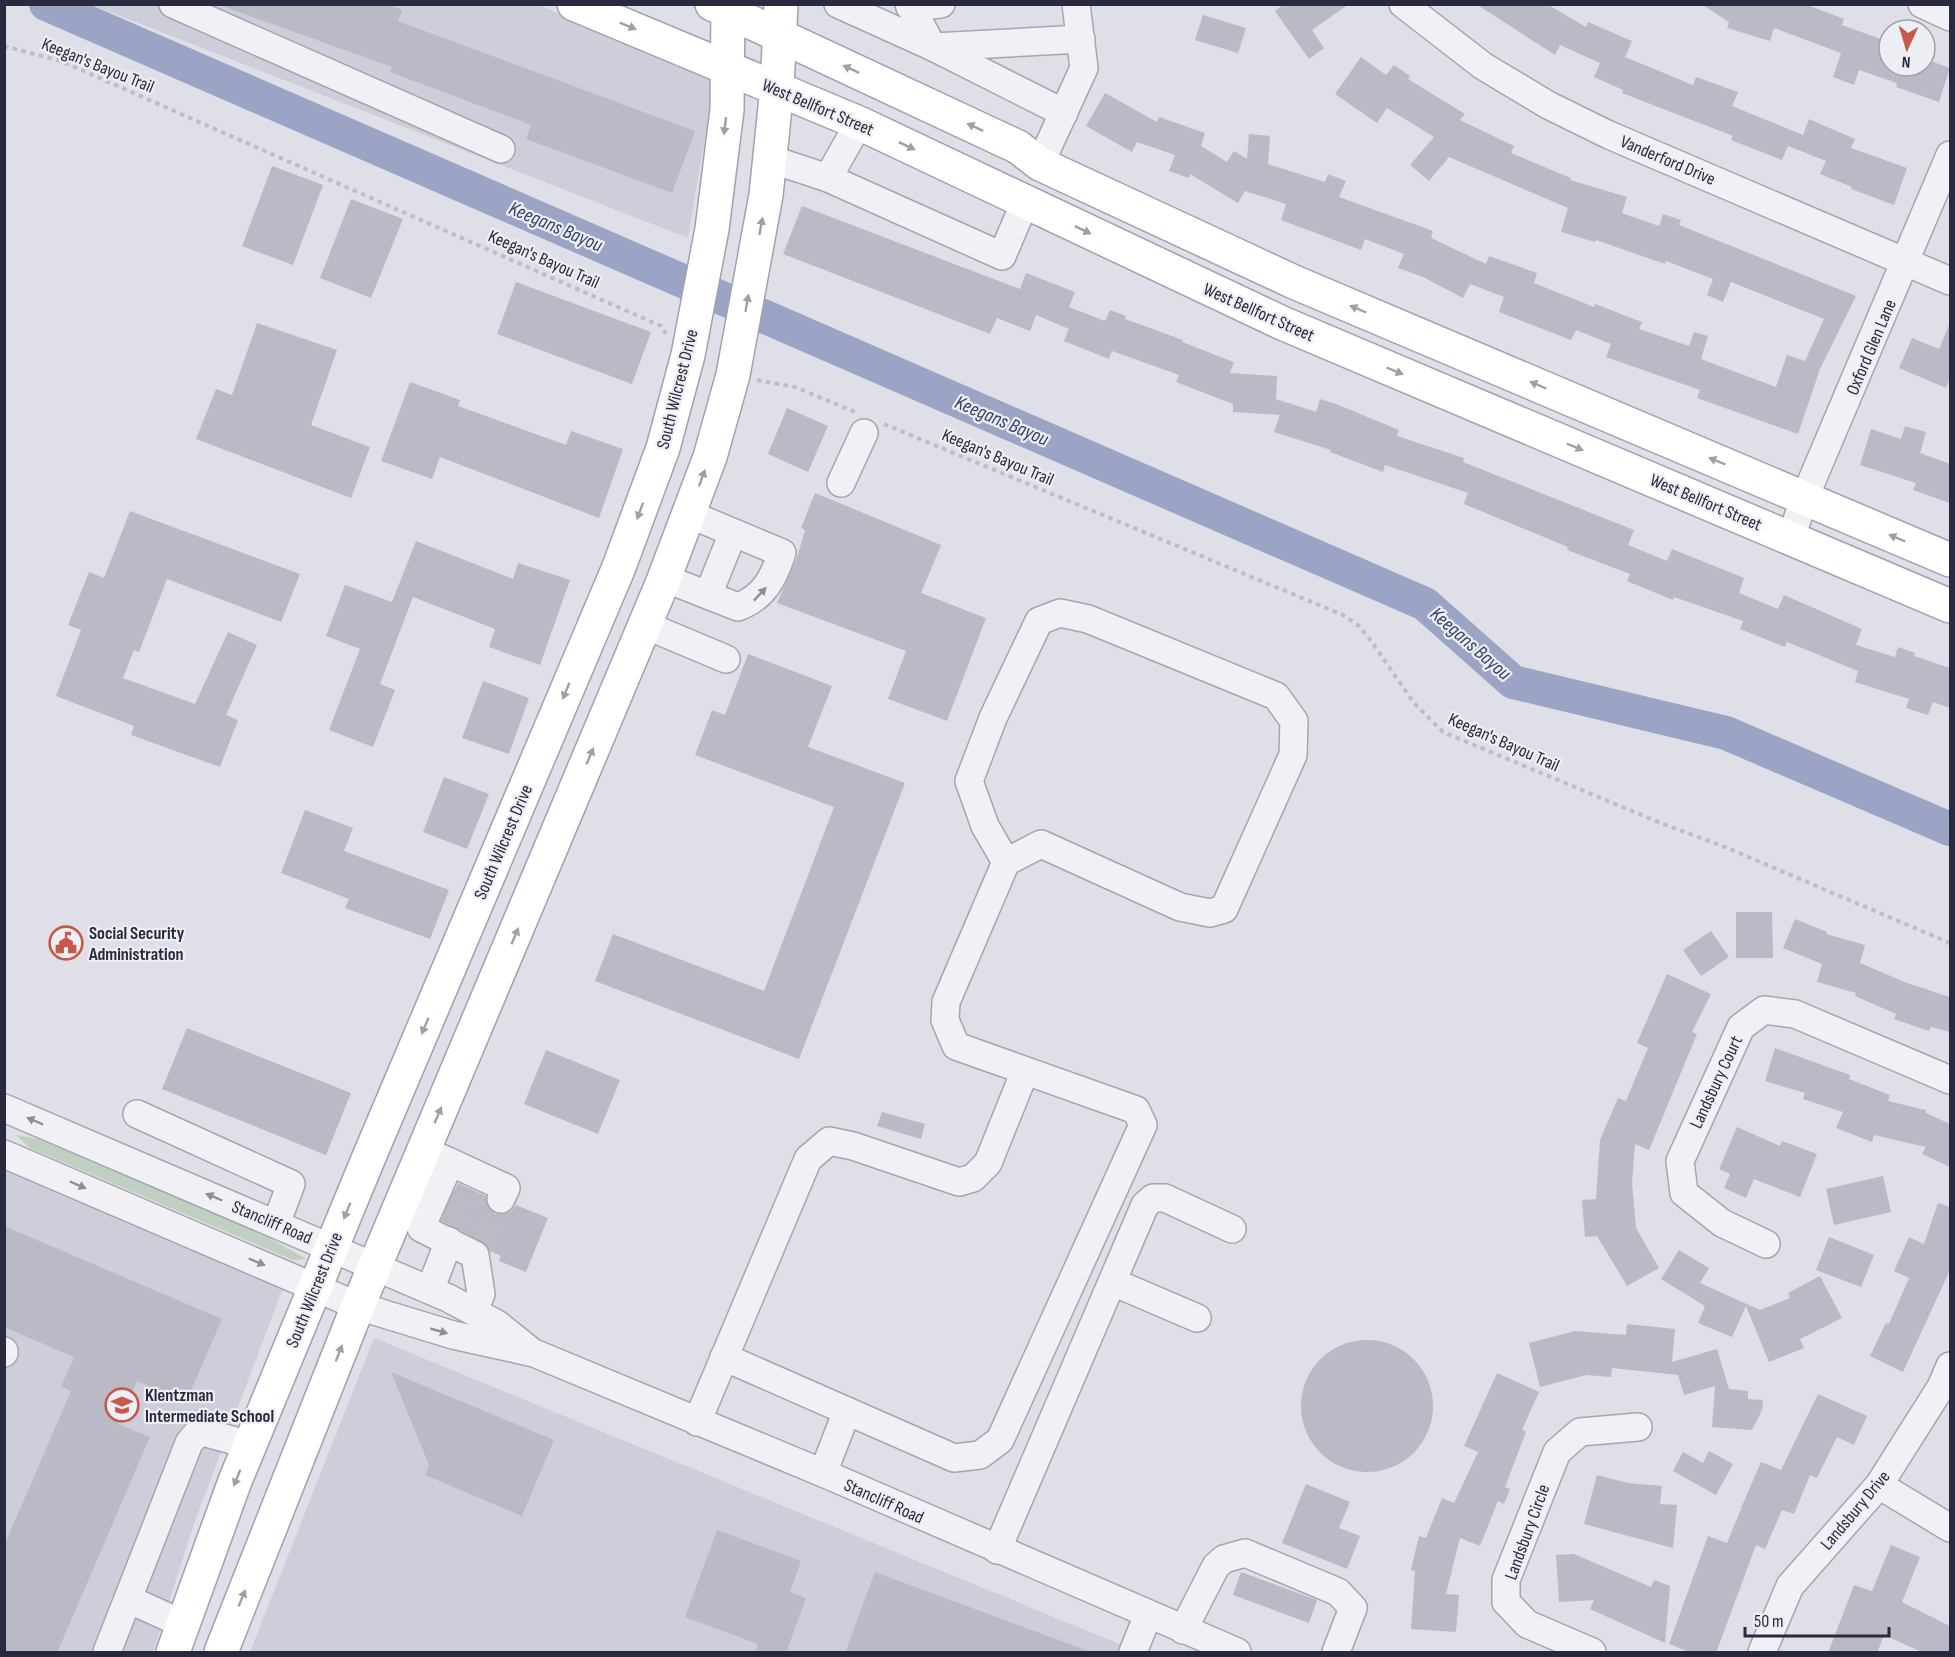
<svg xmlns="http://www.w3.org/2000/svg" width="1955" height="1657" font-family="'Sofia Sans Condensed',sans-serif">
  <rect width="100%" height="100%" fill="#dedfe7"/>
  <g fill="#cdced9">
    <path d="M92,5H539L715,79L688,238Z"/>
    <path d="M4,1169L283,1288L195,1521L153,1652H5Z"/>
    <path d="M374,1338L1139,1652H250Z"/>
  </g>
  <path fill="#c0d0c0" d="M16,1135L38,1139L257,1231L306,1259L293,1260L30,1148Z"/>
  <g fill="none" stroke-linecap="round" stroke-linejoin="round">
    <path stroke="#9ba4c5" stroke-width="34" d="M46,4L1425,604L1513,682L1726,733L1950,829"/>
  </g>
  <g fill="#b9bac6">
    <path d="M225,4H387L402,10L398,21L695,131L672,193L526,139L531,125L390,72L392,67L225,7Z"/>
    <path d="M1284,4H1349L1312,30L1324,48L1309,59L1275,11Z"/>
    <path d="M1476,4H1547L1586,27L1588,22L1632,41L1625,57L1693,85L1696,77L1738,92L1732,106L1803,135L1809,119L1855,139L1851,148L1907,168L1894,205L1851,189L1852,187L1820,174L1826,161L1788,146L1782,160L1731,140L1733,136L1622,93L1623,90L1594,77L1600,63L1560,45L1555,55Z"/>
    <path d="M1701,4H1805L1844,19L1842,25L1889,42V66H1925V59L1950,68L1939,102L1896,87L1897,83L1859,70L1854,85L1833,77L1841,53L1774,28L1770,41L1727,28L1729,22Z"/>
    <path d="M1203,15L1246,28L1238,53L1195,40Z"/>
    <path d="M1361,57L1386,75L1394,65L1410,76L1408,79L1465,114L1460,120L1514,146L1511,153L1571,178L1570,180L1627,197L1622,213L1659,226L1663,214L1681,220L1679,225L1856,296L1820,369L1798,434L1697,398L1700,390L1606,357L1611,344L1576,330L1571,340L1499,312L1504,297L1470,284L1463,298L1423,277L1398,268L1404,254L1365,239L1361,250L1281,220L1286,204L1245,191L1238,203L1190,174L1189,178L1169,171L1175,155L1137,142L1132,152L1086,126L1105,93L1157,122L1159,117L1205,133L1201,146L1227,162L1234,151L1247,159L1249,134L1270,136L1268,164L1325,182L1328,174L1346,181L1339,197L1433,231L1431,238L1486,264L1489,256L1537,273L1534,283L1594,307L1595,304L1642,322L1639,329L1689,346L1694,332L1708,336L1701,359L1776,387L1787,355L1805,361L1824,319L1731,282L1723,302L1707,295L1713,279L1666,261L1665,264L1596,240L1595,242L1561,232L1568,208L1449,157L1429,181L1410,165L1434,137L1387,108L1377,123L1335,94Z"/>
    <path d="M272,166L323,185L293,265L242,246Z"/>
    <path d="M351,199L403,219L371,298L320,278Z"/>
    <path d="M802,206L1020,289L1026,273L1075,292L1069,307L1105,321L1110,310L1126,316L1125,319L1183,340L1182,342L1234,362L1230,373L1277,376L1276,399L1316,412L1320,399L1336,404L1399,430L1397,436L1464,458L1463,462L1634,530L1628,545L1667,561L1672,549L1744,578L1739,593L1778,609L1784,595L1862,629L1856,645L1895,657L1898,647L1915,653L1914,656L1950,668V708L1933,702L1928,715L1906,708L1909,699L1855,682L1858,671L1787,642L1785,647L1740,629L1743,621L1674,597L1673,600L1627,581L1630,574L1567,550L1568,547L1464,504L1468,493L1385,465L1383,472L1330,452L1331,450L1274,432L1280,415L1233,412V404L1176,382L1179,375L1112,351L1109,359L1064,341L1069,329L1036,315L1030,331L997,318L990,334L783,254Z"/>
    <path d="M516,282L651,332L632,384L497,334Z"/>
    <path d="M257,323L337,350L311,425L370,447L351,498L196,439L216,389L232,395Z"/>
    <path d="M1950,323V378L1946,388L1899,368L1912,338L1939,349Z"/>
    <path d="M410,382L460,400L458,406L566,445L571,431L623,449L599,518L440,457L432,479L381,461Z"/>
    <path d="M787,408L828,426L808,472L768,454Z"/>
    <path d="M1905,426L1926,432L1920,453L1950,464V503L1913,490L1916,483L1860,465L1871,429L1901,439Z"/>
    <path d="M815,493L941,545L921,593L986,618L947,721L888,699L906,651L777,603L797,558L805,530L801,528Z"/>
    <path d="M130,511L300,574L281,622L167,579L139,652L134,650L123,678L195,704L228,632L257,645L226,715L238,720L220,767L131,735L134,726L56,696L81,630L68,625L89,572L104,578Z"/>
    <path d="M416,541L513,579L518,563L570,580L540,665L489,647L495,629L413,597L380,684L395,690L373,747L329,730L360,649L326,636L345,585L392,602Z"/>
    <path d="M748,654L832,686L808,747L905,783L799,1059L595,981L613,934L764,991L834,807L695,755L712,710L725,715Z"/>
    <path d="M483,681L529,698L509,754L462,738Z"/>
    <path d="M444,777L489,794L467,849L423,832Z"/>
    <path d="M305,810L353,828L344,851L449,890L430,939L345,908L349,899L281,873Z"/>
    <path d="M1736,912H1772L1773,958H1736Z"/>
    <path d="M1795,919L1827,932L1826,934L1865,945L1860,963L1907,983L1950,997V1032L1931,1027L1929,1031L1894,1019L1896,1014L1855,996L1856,993L1817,982L1822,964L1783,948Z"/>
    <path d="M1711,931L1729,957L1701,976L1683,950Z"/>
    <path d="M1667,974L1711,994L1692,1032L1697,1034L1649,1150L1635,1144L1632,1183L1636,1228L1659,1268L1627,1286L1597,1236L1585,1237L1582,1200L1596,1199L1600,1140L1618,1098L1626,1101L1648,1048L1637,1043Z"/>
    <path d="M187,1028L351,1093L326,1155L162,1089Z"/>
    <path d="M1775,1048L1850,1075L1849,1079L1890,1095L1888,1101L1926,1110V1113L1950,1124V1167L1922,1154L1926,1147L1874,1135L1872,1142L1836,1128L1843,1112L1803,1099L1805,1093L1765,1081Z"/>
    <path d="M546,1050L620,1080L598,1134L524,1104Z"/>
    <path d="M882,1112L925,1124L921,1139L877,1126Z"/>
    <path d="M1737,1127L1780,1146L1782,1141L1817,1154L1800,1197L1754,1179L1746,1198L1724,1188L1730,1174L1719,1169Z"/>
    <path d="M1883,1176L1891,1212L1834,1225L1826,1189Z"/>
    <path d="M458,1183L486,1196L488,1208L495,1214L510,1212L516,1205L548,1218L526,1272L499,1261L501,1256L490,1251L482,1241L441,1221Z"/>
    <path d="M1938,1203L1950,1207V1270L1903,1372L1870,1356L1886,1323L1889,1324L1909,1278L1894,1271L1909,1237L1924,1244Z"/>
    <path d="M4,1226L222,1319L186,1402L137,1381L118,1424L150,1437L57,1653H4V1546L71,1391L61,1386L74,1357L4,1327Z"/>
    <path d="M1829,1237L1874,1255L1861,1287L1816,1270Z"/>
    <path d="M1679,1250L1709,1268L1700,1283L1760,1310L1790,1298L1788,1293L1820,1276L1842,1318L1800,1339L1804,1348L1769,1362L1746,1306L1732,1337L1698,1323L1705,1306L1661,1279Z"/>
    <path d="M1627,1324L1675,1329L1672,1362L1717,1349L1729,1389L1748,1391V1399L1763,1400L1762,1410L1752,1430L1712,1427L1715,1386L1684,1395L1678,1375L1612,1368L1611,1377L1586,1375L1540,1387L1529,1343L1575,1331L1626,1335Z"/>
    <circle cx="1367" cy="1406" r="66"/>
    <path d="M391,1372L554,1440L522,1516L425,1475L429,1465Z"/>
    <path d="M1497,1373L1539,1392L1522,1430L1526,1432L1505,1487L1510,1489L1504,1504L1498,1501L1480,1546L1460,1538L1446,1594L1459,1595L1456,1632L1411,1629L1415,1571L1411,1570L1419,1536L1426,1538L1442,1498L1454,1503L1478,1452L1464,1446Z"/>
    <path d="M1818,1394L1867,1416L1854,1445L1837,1437L1817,1478L1810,1475L1794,1514L1782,1510L1765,1549L1756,1545L1716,1653H1692L1669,1644L1708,1536L1727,1543L1741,1509H1743L1741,1508L1761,1462L1781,1470Z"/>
    <path d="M1709,1451L1733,1464L1716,1495L1673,1471L1683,1452L1703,1463Z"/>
    <path d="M1597,1475L1628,1483L1662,1486L1660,1504L1677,1505L1673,1548L1584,1524Z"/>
    <path d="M1306,1484L1350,1502L1339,1528L1360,1536L1347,1569L1282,1543Z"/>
    <path d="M717,1530L801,1561L790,1592L806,1598L786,1653H755L758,1644L685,1617Z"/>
    <path d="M1891,1545L1920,1557L1902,1602L1950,1626V1653H1924L1884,1635L1877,1653H1828L1854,1585L1872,1591Z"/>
    <path d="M1574,1554L1651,1587L1654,1580L1670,1586L1665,1643L1590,1609L1594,1600L1559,1602L1556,1555Z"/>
    <path d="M875,1572L1088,1651V1653H845Z"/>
    <path d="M1241,1572L1317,1600L1309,1623L1233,1595Z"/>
  </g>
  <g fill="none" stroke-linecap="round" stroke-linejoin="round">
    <g stroke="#babbc5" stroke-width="27" stroke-dasharray="27 14" stroke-linecap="butt">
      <path d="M445,1201L490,1221"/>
      <path d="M479,1247L501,1199"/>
    </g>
    <g stroke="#a4a5b1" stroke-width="30">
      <g id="minor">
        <path d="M173,4L501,149"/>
        <path d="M838,4L933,47"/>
        <path d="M909,4L933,47"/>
        <path d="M1403,4L1483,66L1548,105L1609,135L1950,281"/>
        <path d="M1922,4L1950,17"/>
        <path d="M910,7L941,4"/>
        <path d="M1064,113L933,47L1081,39"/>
        <path d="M770,159L828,178L1002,256L1025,202"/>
        <path d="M1040,164L1084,68L1076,4"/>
        <path d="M828,178L859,123"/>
        <path d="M841,483L864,433"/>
        <path d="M1791,538L1804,499L1950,155"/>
        <path d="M664,578L738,607C764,597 773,579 782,553L689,514"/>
        <path d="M708,595L733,533"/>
        <path d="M645,625L726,659"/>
        <path d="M4,1108L448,1298L497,1324L527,1348"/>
        <path d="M137,1114L291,1184L276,1224"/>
        <path d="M423,1150L450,1162L421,1228L475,1255L481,1294L473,1311"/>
        <path d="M4,1154L358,1306L453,1335L534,1353L823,1473L1237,1652"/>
        <path d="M450,1162L506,1188L501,1199"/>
        <path d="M1766,1244L1722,1223L1684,1193L1680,1161L1741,1027L1764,1010L1795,1014L1950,1080"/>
        <path d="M1113,1282L1197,1318"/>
        <path d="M430,1290L449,1241"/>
        <path d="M4,1351V1353"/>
        <path d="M724,1357L954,1458L980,1455L1000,1440L1143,1125L1136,1110L956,1046L945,1020L946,1002L1006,862L1041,844L1180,907L1210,913L1224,909L1293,755L1294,721L1276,696L1088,619L1060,613L1039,621L993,718L969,781L985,826L1006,862"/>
        <path d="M697,1422L808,1159L829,1141L853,1146L959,1182L973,1178L988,1163L1025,1071"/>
        <path d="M823,1473L847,1411"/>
        <path d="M1879,1485L1950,1528"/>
        <path d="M997,1550L1145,1205L1153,1198H1165L1232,1229"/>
        <path d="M128,1599L183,1624"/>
        <path d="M1183,1630L1216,1566L1224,1559L1245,1553L1338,1592L1353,1608L1336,1652"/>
        <path d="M107,1652L189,1443L199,1431L250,1445"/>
        <path d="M1133,1652L1148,1615"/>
        <path d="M1592,1652L1527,1624L1506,1602V1580L1557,1452L1580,1432L1638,1427"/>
        <path d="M1762,1652L1790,1586L1879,1485L1941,1387L1950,1366"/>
      </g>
    </g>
    <g stroke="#9ea1b2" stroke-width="36">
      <g id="major">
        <path d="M574,4L859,123L1282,323L1950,606"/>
        <path d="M712,4L1018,147L1040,164L1294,282L1950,560"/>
        <path d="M173,1652L235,1481L369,1157L619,567L663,448L688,355L712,229L727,110L728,4"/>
        <path d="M221,1652L358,1306L662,584L710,457L733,375L766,195L777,88L781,4"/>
      </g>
    </g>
    <g stroke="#bdbdc5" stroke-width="4" stroke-dasharray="4.5 4.5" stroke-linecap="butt">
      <path d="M4,46L61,61L661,326L666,334"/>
      <path d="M757,380L795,387L855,412"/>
      <path d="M884,424L1343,615L1359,626L1369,638L1414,703L1443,732L1663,824L1725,847L1950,943"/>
    </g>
    <use href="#minor" stroke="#f1f1f5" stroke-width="27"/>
    <use href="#major" stroke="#fff" stroke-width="33"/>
  </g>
  <defs><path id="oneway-solid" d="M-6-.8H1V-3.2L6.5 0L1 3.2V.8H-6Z" transform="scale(1.5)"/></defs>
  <g fill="#9e9fa8">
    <use href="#oneway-solid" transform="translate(628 26) rotate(22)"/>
    <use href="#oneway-solid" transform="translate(851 69) rotate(-155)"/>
    <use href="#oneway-solid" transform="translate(725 126) rotate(97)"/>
    <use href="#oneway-solid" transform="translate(975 127) rotate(-155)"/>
    <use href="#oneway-solid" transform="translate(907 146) rotate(25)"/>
    <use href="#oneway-solid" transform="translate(761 226) rotate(-80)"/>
    <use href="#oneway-solid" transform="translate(1083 230) rotate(26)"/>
    <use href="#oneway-solid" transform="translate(747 303) rotate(-80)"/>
    <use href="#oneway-solid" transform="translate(1358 309) rotate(-157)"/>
    <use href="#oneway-solid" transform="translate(1395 371) rotate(23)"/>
    <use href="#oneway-solid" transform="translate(1538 385) rotate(-157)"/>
    <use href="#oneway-solid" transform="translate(1575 447) rotate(23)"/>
    <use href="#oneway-solid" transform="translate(1717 461) rotate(-157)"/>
    <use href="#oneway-solid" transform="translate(702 478) rotate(-70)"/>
    <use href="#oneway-solid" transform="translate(640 511) rotate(110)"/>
    <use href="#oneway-solid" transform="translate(1897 538) rotate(-157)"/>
    <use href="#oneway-solid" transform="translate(566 691) rotate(113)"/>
    <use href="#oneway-solid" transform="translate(590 756) rotate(-67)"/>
    <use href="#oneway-solid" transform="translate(515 936) rotate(-67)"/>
    <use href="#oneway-solid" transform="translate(425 1026) rotate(114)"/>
    <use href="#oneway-solid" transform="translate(438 1115) rotate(-67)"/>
    <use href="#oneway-solid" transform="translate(347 1211) rotate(112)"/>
    <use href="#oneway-solid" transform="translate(339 1353) rotate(-69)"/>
    <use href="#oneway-solid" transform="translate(237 1478) rotate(112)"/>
    <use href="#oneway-solid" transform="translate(242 1598) rotate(-68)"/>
  </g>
  <g fill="#8c8e99">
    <use href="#oneway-solid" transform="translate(760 594) rotate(-47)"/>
    <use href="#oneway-solid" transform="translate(35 1121) rotate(-157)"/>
    <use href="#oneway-solid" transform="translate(78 1185) rotate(23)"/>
    <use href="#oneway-solid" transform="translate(214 1197) rotate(-157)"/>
    <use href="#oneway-solid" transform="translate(257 1262) rotate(23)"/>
    <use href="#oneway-solid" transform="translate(439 1331) rotate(16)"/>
  </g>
  <defs>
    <g id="civic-ring" transform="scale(1.725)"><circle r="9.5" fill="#eeeff5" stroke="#c5594a" stroke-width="1.5"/><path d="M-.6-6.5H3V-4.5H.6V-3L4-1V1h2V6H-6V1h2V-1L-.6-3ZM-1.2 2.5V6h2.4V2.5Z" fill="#c5594a"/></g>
    <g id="school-ring" transform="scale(1.725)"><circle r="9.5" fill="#eeeff5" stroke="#c5594a" stroke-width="1.5"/><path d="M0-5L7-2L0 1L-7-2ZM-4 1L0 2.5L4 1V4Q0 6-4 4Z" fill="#c5594a"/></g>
  </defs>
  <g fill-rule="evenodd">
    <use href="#civic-ring" x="66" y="943"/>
    <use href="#school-ring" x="122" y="1405"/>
  </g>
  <g text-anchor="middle" stroke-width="4.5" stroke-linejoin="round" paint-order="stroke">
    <g font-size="18" fill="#282a3d" stroke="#eeeff5">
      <text transform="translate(98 65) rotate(22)" y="6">Keegan's Bayou Trail</text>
      <text transform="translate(818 107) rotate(23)" y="6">West Bellfort Street</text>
      <text transform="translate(1668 160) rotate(23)" y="6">Vanderford Drive</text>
      <text transform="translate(544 259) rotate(24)" y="6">Keegan's Bayou Trail</text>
      <text transform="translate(1259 312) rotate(24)" y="6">West Bellfort Street</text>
      <text transform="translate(1871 347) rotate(-67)" y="6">Oxford Glen Lane</text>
      <text transform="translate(677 389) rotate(-76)" y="6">South Wilcrest Drive</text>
      <text transform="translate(998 457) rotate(23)" y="6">Keegan's Bayou Trail</text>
      <text transform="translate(1706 502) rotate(23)" y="6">West Bellfort Street</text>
      <text transform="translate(1504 742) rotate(24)" y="6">Keegan's Bayou Trail</text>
      <text transform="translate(503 842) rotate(-67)" y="6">South Wilcrest Drive</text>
      <text transform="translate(1716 1082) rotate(-65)" y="6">Landsbury Court</text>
      <text transform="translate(272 1222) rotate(23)" y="6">Stancliff Road</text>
      <text transform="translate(314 1290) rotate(-68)" y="6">South Wilcrest Drive</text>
      <text transform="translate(884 1501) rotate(24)" y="6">Stancliff Road</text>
      <text transform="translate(1855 1510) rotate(-50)" y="6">Landsbury Drive</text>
      <text transform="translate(1527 1532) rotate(-70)" y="6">Landsbury Circle</text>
    </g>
    <g font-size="18" font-weight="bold" fill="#282a3d" stroke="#eeeff5" text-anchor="start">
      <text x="89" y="939">Social Security<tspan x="89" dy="21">Administration</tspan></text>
      <text x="145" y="1401">Klentzman<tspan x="145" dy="21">Intermediate School</tspan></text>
    </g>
    <g font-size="20" font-style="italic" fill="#353f6e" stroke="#eeeff5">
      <text transform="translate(556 226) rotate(23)" y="7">Keegans Bayou</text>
      <text transform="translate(1002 420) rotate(23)" y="7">Keegans Bayou</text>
      <text transform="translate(1471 643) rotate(41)" y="7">Keegans Bayou</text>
    </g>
  </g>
  <rect width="1955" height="1657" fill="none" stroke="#282a3d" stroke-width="12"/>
  <g transform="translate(1907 48) rotate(184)"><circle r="28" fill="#eeeff5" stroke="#9fa0ab" stroke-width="1.5"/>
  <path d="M0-4.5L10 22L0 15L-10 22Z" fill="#c5594a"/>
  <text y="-9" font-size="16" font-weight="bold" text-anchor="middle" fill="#282a3d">N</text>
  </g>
  <path d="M1745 1627v9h144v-9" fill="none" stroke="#282a3d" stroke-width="3"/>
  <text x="1754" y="1627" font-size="18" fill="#282a3d" stroke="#eeeff5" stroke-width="4.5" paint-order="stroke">50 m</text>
</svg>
